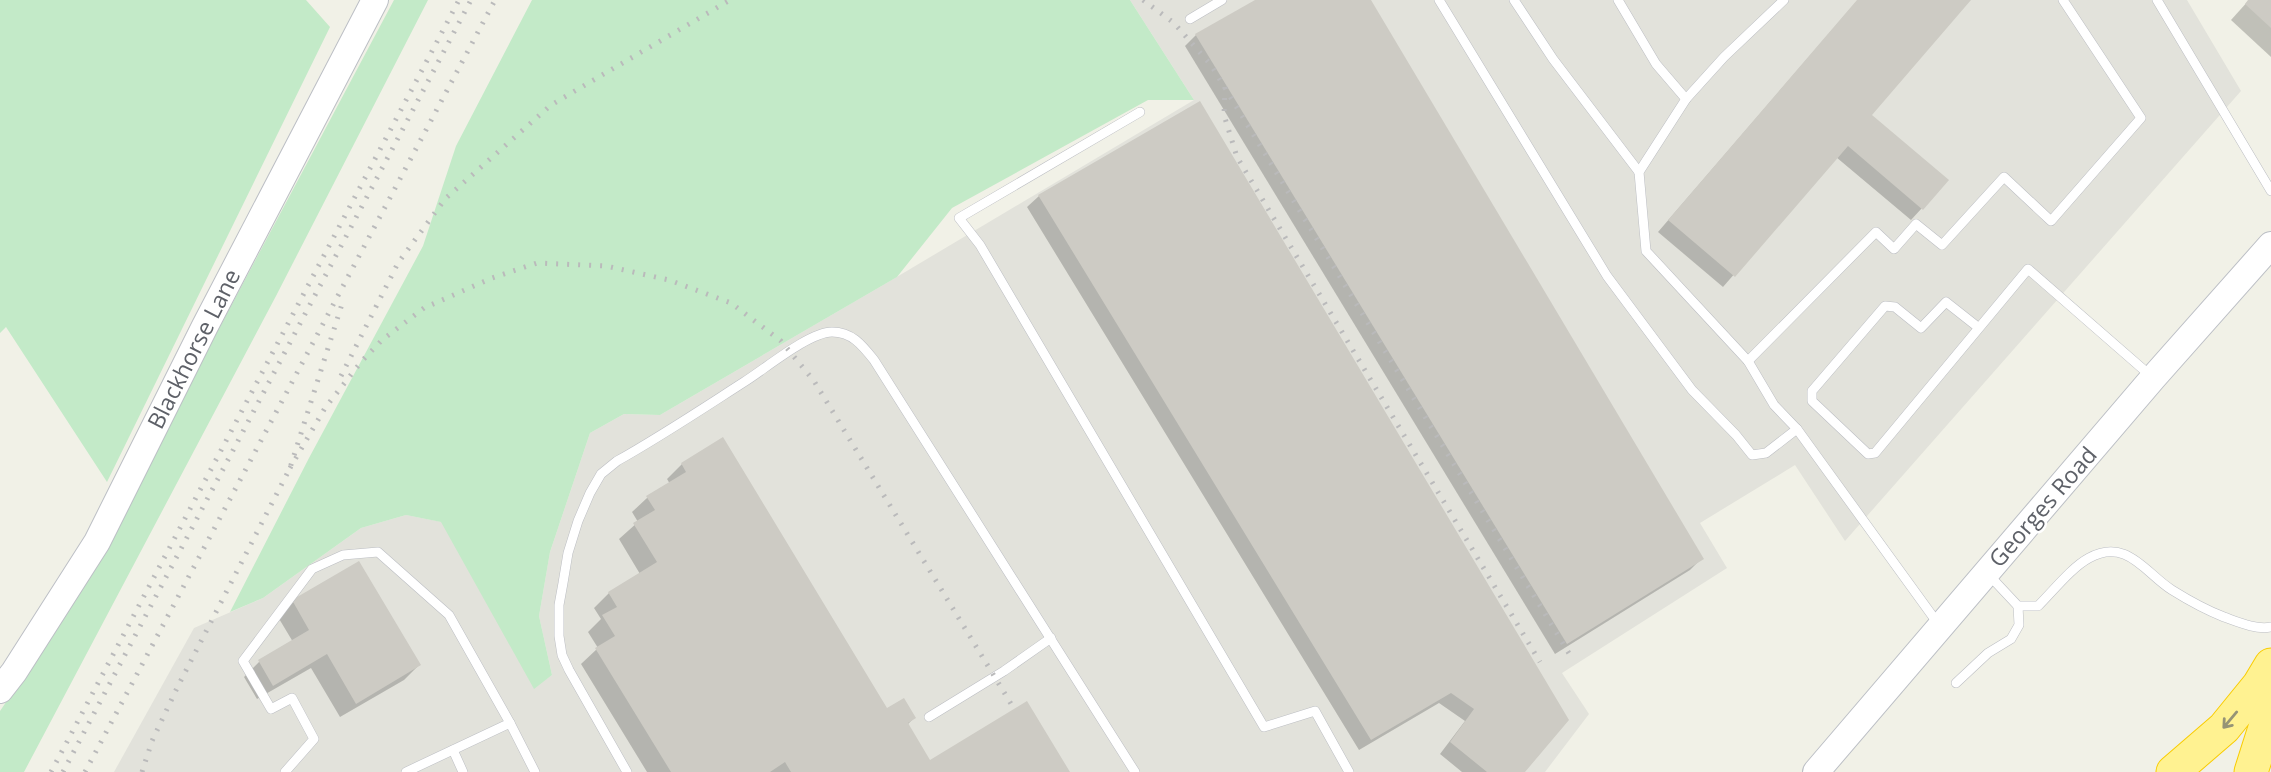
<svg xmlns="http://www.w3.org/2000/svg" width="2271" height="772" font-family="'Open Sans',sans-serif">
  <rect width="100%" height="100%" fill="#f1f1e7"/>
  <path fill="#e2e2db" d="M1130,0H2187L2241,91L1845,541L1795,465L1700,523L1727,568L1562,673L1589,714L1545,772H114L194,628L263,598L361,528L406,515L442,522L534,688L552,675L539,616L550,552L590,433L624,414L660,415L890,281L1194,100Z"/>
  <g fill="#c3eac8">
    <path d="M0,0H306L330,27L107,482L6,327L0,333Z"/>
    <path d="M394,0H428L276,296L24,772H0V711L55,630L168,424Z"/>
    <path d="M532,0H1130L1194,100H1148L952,208L897,277L660,415L624,414L590,433L550,552L539,616L552,675L534,689L441,522L406,515L361,528L263,598L230,612L309,458L423,246L456,146Z"/>
  </g>
  <g fill="#0003">
    <path d="M1258,0H1369L1701,559L1690,570L1555,654L1185,46L1196,35Z"/>
    <path d="M1858,0H1968L1870,115L1922,208L1911,220L1836,157L1723,287L1658,232Z"/>
    <path d="M2249,0H2271V57L2231,20Z"/>
    <path d="M1200,104L1522,772H1462L1440,754L1465,721L1439,703L1359,750L1027,207L1039,196Z"/>
    <path d="M682,464L886,710L914,718L907,725L930,762L1068,772H647L581,664L598,648L588,632L601,619L594,608L609,593L640,574L619,539L638,522L632,512L647,498L670,484L667,479Z"/>
    <path d="M293,602L419,665L404,680L340,717L311,668L257,699L244,677L259,662L293,642L278,617Z"/>
  </g>
  <g fill="#cdcbc4">
    <path d="M1255,0H1371L1704,559L1567,644L1195,34Z"/>
    <path d="M1857,0H1971L1872,115L1949,180L1923,210L1848,146L1735,277L1668,220Z"/>
    <path d="M2248,0H2271V28L2245,4Z"/>
    <path d="M1200,101L1569,720L1525,772H1487L1450,742L1474,709L1451,693L1371,740L1038,195Z"/>
    <path d="M723,437L887,708L904,698L916,718L908,723L930,760L1027,701L1070,772H791L785,762L770,772H671L595,648L615,636L602,615L617,607L608,592L657,562L633,523L655,510L646,496L686,472L681,463Z"/>
    <path d="M359,561L421,665L356,704L327,654L273,686L258,660L309,630L292,600Z"/>
  </g>
  <g fill="none" stroke-linecap="round" stroke-linejoin="round">
    <g stroke="#bcbec3" stroke-width="10">
      <g id="lane">
        <path d="M1439,0L1607,276L1692,390L1736,435L1752,455L1766,453L1797,429"/>
        <path d="M1514,0L1553,59L1639,172"/>
        <path d="M1618,0L1656,64L1686,99"/>
        <path d="M1784,0L1724,57L1686,99L1639,172L1646,251L1748,361L1774,405L1797,429L1939,625"/>
        <path d="M2157,0L2271,191"/>
        <path d="M1190,19L1222,0"/>
        <path d="M1140,112L959,218L980,245L1264,727L1315,711L1349,772"/>
        <path d="M1979,328L1946,302L1921,328L1895,307L1885,306L1812,391V401L1868,454L1875,453L2028,269L2152,377"/>
        <path d="M1748,361L1876,232L1894,249L1916,224L1942,245L2004,177L2051,221L2141,118L2063,0"/>
        <path d="M1988,574L2018,606H2038C2053,591 2072,567 2089,558C2127,537 2146,574 2172,590C2188,600 2206,610 2224,617C2238,622 2256,630 2271,627"/>
        <path d="M1956,683L1988,653L2011,639L2019,625L2018,606"/>
        <path d="M929,717L1004,671L1051,638"/>
        <path d="M510,723L535,772"/>
        <path d="M453,750L463,772"/>
        <path d="M285,772L314,739L292,698L271,709L243,661L312,569L343,555L378,552L449,615L510,723L406,772"/>
        <path d="M627,772L569,670L562,655L559,636V605L563,583L568,553L578,521L590,493L601,474L617,461C660,437 702,409 744,382C765,369 809,332 832,332C852,332 862,345 874,360L1135,772"/>
      </g>
    </g>
    <g stroke="#bcbfc5" stroke-width="28">
      <g id="secondary">
        <path d="M0,690L14,672L97,542L205,326L375,0"/>
        <path d="M1816,772L2153,378L2271,245"/>
      </g>
    </g>
    <g stroke="#f9cc00" stroke-width="35">
      <g id="highway">
        <path d="M2173,772L2224,728L2259,685L2271,665"/>
        <path d="M2251,772L2271,709"/>
      </g>
    </g>
    <use href="#lane" stroke="#fff" stroke-width="9"/>
    <use href="#secondary" stroke="#fff" stroke-width="26"/>
    <use href="#highway" stroke="#fff291" stroke-width="33"/>
    <g stroke="#bababb" stroke-width="5" stroke-dasharray="2 9" stroke-linecap="butt">
      <path d="M1143,0L1174,23L1211,65L1570,655"/>
      <path d="M1225,87L1224,115L1237,157L1540,662"/>
      <path d="M341,376L398,263L445,199L551,105L730,0"/>
      <path d="M290,468L325,408L361,362L382,340L424,308L492,278L537,263L606,266L669,280L731,303L781,341L814,381L1013,707"/>
      <path d="M51,772L459,0"/>
      <path d="M63,772L471,0"/>
      <path d="M85,772L495,0"/>
      <path d="M142,772L152,741L177,688L290,468L342,304"/>
    </g>
  </g>
  <defs><path id="oneway-shaft" d="M-6 0H5M1.5-3L5.5 0L1.5 3" fill="none" stroke-width="1.6" stroke-linecap="round" stroke-linejoin="round" transform="scale(1.75)"/></defs>
  <use stroke="#969476" href="#oneway-shaft" transform="translate(2230 720) rotate(130)"/>
  <g text-anchor="middle" stroke-width="5" stroke-linejoin="round" paint-order="stroke">
    <g font-size="23" fill="#5e6168" stroke="#fff">
      <text transform="translate(194 349) rotate(-63)" y="8">Blackhorse Lane</text>
      <text transform="translate(2043 507) rotate(-49)" y="8">Georges Road</text>
    </g>
  </g>
</svg>
